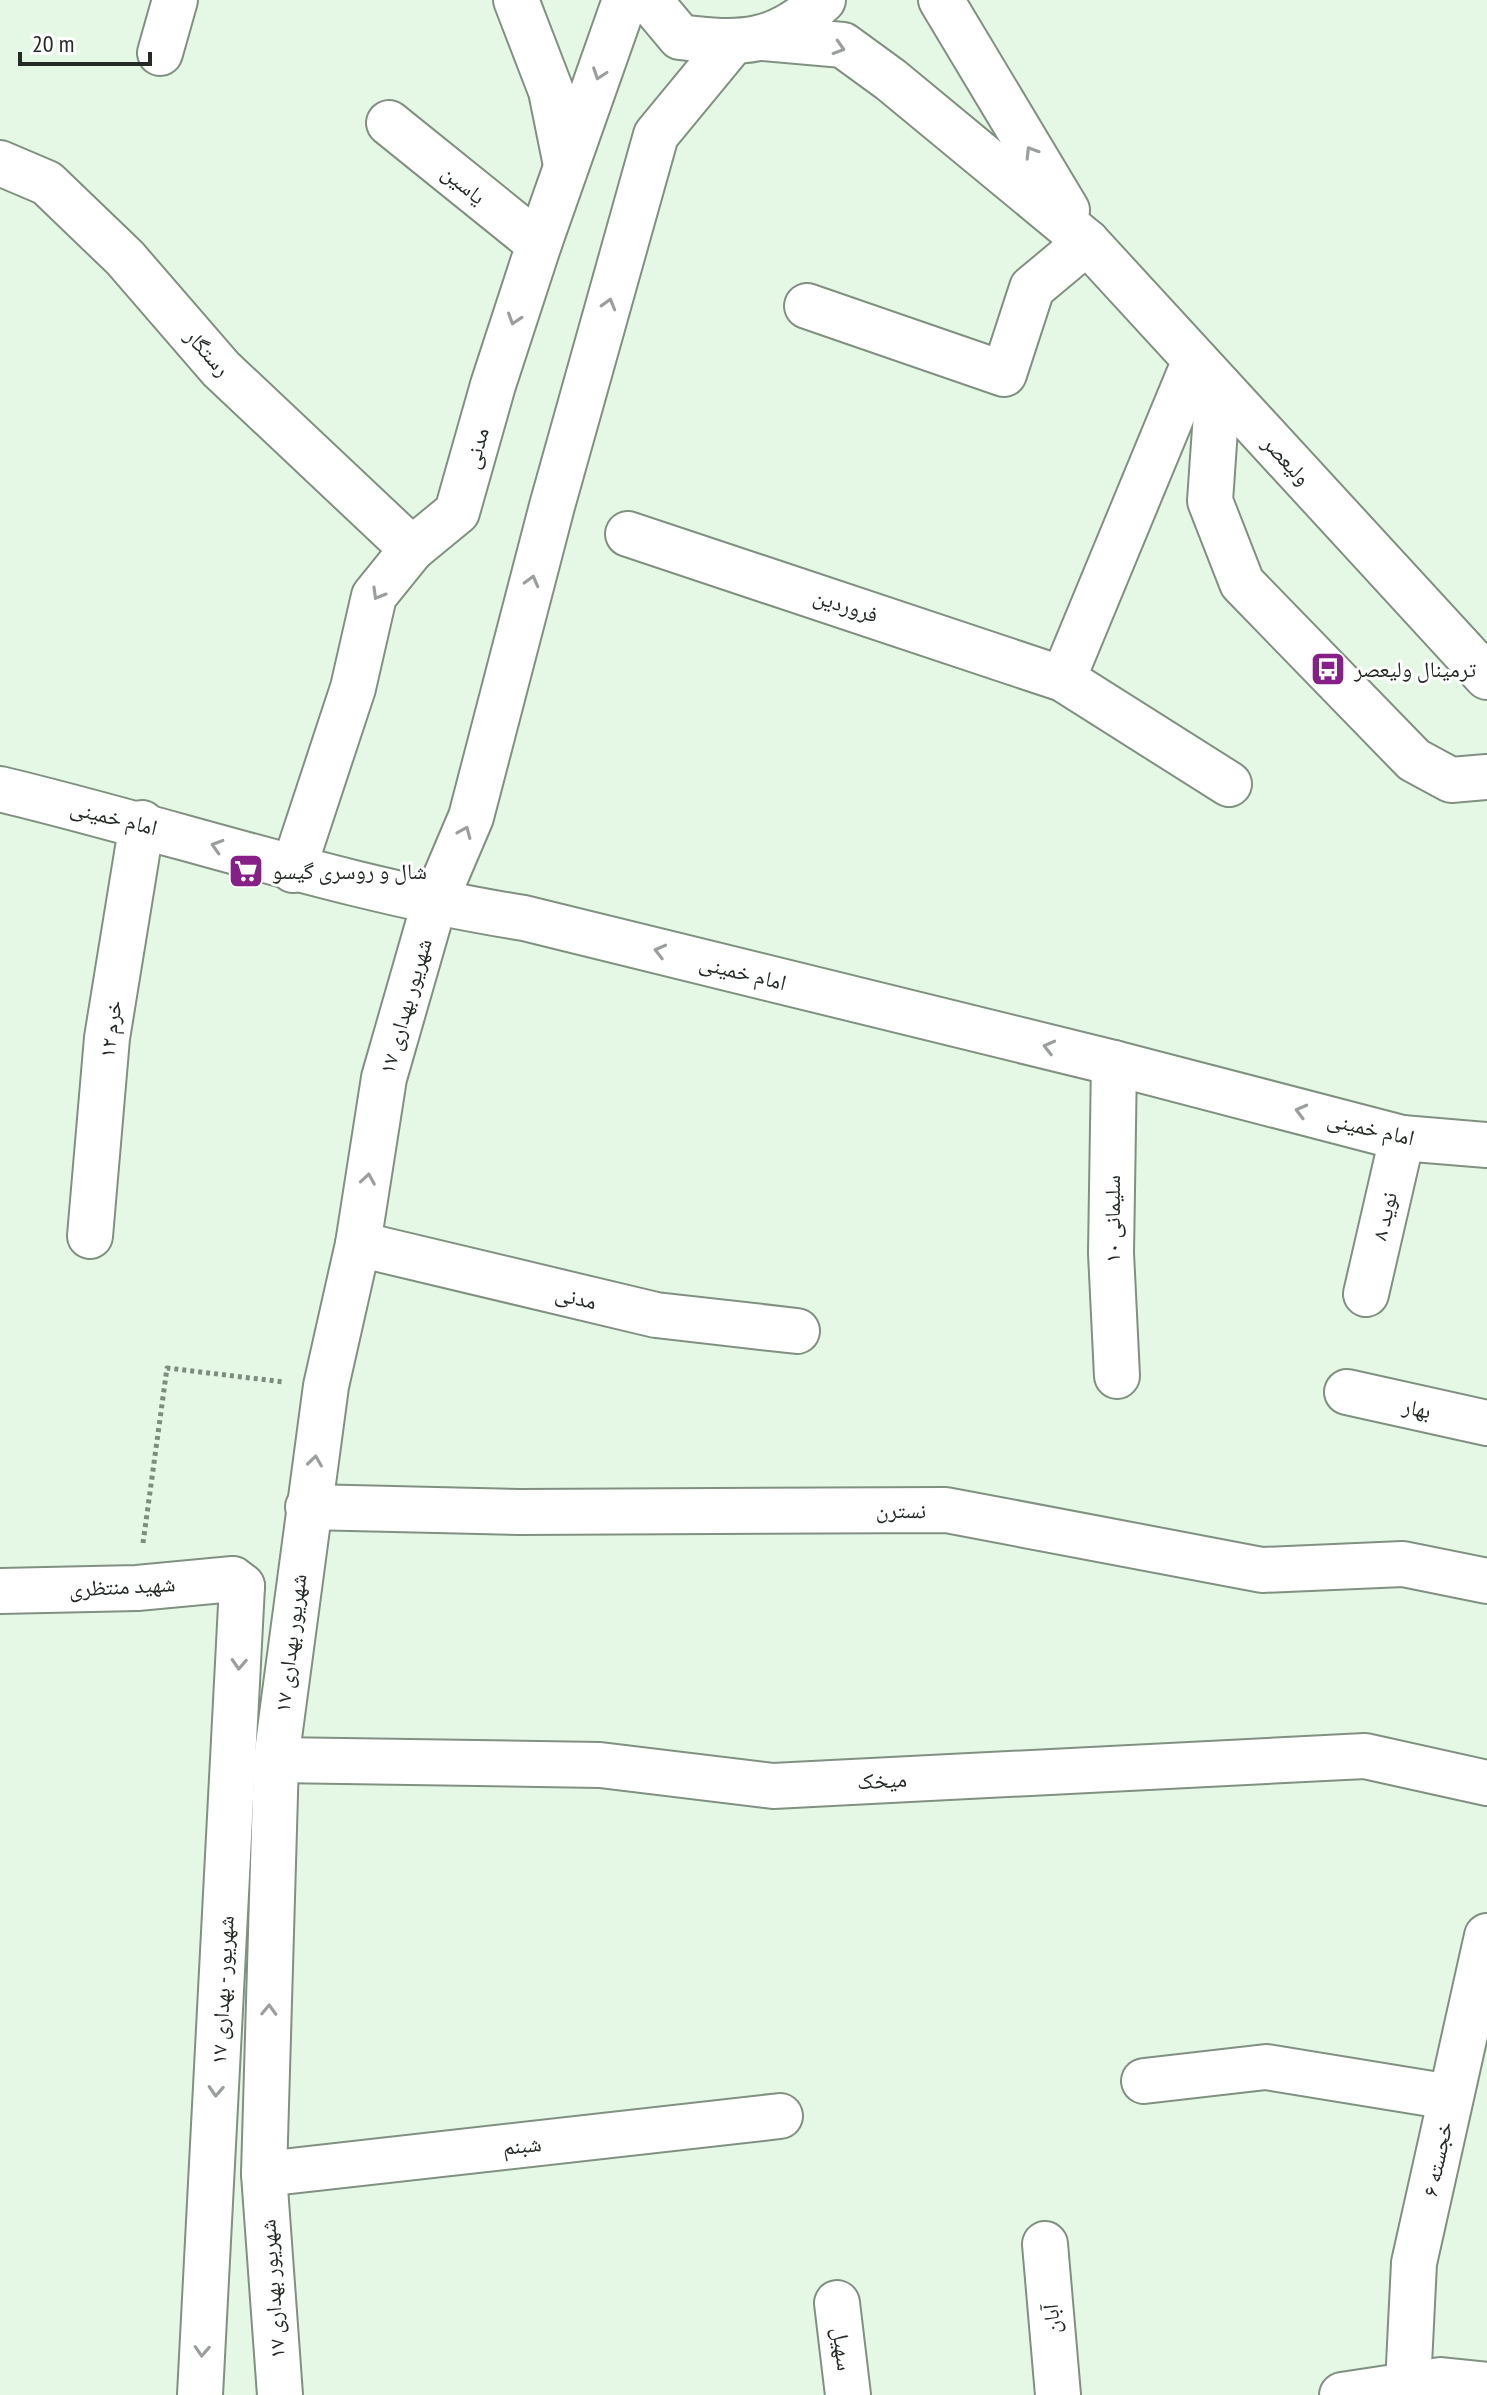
<svg xmlns="http://www.w3.org/2000/svg" width="1487" height="2395" font-family="'PT Sans Narrow','Noto Naskh Arabic',sans-serif">
  <rect width="100%" height="100%" fill="#e5f8e6"/>
  <g fill="none" stroke-linecap="round" stroke-linejoin="round">
    <g stroke="#809081" stroke-width="48">
      <g id="minor">
        <path d="M516,0L551,91L566,165"/>
        <path d="M160,53L175,0"/>
        <path d="M389,123L539,244"/>
        <path d="M0,163L47,183L125,258L221,369L412,549"/>
        <path d="M807,306L1004,374L1032,288L1087,242"/>
        <path d="M1218,385L1210,501L1242,583L1414,760L1451,780L1487,777"/>
        <path d="M628,534L1063,679L1229,784"/>
        <path d="M1063,679L1195,360"/>
        <path d="M293,870L353,688L374,596L412,549L457,512L493,385L539,244L625,0"/>
        <path d="M434,904L471,817L552,506L656,135L731,44"/>
        <path d="M1114,1063L1111,1253L1117,1376"/>
        <path d="M90,1236L107,1038L142,823"/>
        <path d="M358,1244L656,1315L797,1331"/>
        <path d="M1366,1294L1402,1138"/>
        <path d="M1347,1392L1487,1423"/>
        <path d="M308,1507L519,1512L946,1510L1262,1570L1403,1564L1487,1581"/>
        <path d="M0,1591L137,1588L233,1579L242,1586"/>
        <path d="M276,1760L600,1765L773,1786L1365,1756L1487,1783"/>
        <path d="M1144,2081L1266,2067L1450,2097"/>
        <path d="M264,2174L780,2116"/>
        <path d="M1045,2244L1058,2395"/>
        <path d="M837,2303L848,2395"/>
        <path d="M1408,2385L1414,2263L1487,1936"/>
        <path d="M1342,2395L1441,2380L1487,2385"/>
      </g>
    </g>
    <g stroke="#809081" stroke-width="48">
      <g id="major">
        <path d="M649,0L680,37C740,45 776,45 823,0"/>
        <path d="M941,0L1067,210"/>
        <path d="M763,38L843,45L891,80L1087,242L1487,677"/>
        <path d="M0,789C175,831 345,890 524,918L1114,1063L1402,1138L1487,1145"/>
        <path d="M200,2395L242,1586"/>
        <path d="M280,2395L264,2174L276,1760L326,1386L358,1244L384,1078L434,904"/>
      </g>
    </g>
    <path stroke="#7e8b7f" stroke-width="5" stroke-dasharray="4 4" stroke-linecap="butt" d="M143,1543L167,1368L284,1382"/>
    <use href="#minor" stroke="#fff" stroke-width="44"/>
    <use href="#major" stroke="#fff" stroke-width="44"/>
  </g>
  <defs><path id="oneway-chevron" d="M-2-3.5L2.5 0L-2 3.5" fill="none" stroke-width="1.6" stroke-linecap="round" stroke-linejoin="round" transform="scale(2)"/></defs>
  <g stroke="#9ca09d">
    <use href="#oneway-chevron" transform="translate(839 48) rotate(17)"/>
    <use href="#oneway-chevron" transform="translate(599 74) rotate(109)"/>
    <use href="#oneway-chevron" transform="translate(1031 152) rotate(-122)"/>
    <use href="#oneway-chevron" transform="translate(609 304) rotate(-74)"/>
    <use href="#oneway-chevron" transform="translate(514 319) rotate(108)"/>
    <use href="#oneway-chevron" transform="translate(532 581) rotate(-75)"/>
    <use href="#oneway-chevron" transform="translate(378 594) rotate(120)"/>
    <use href="#oneway-chevron" transform="translate(465 832) rotate(-67)"/>
    <use href="#oneway-chevron" transform="translate(217 846) rotate(-163)"/>
    <use href="#oneway-chevron" transform="translate(660 951) rotate(-166)"/>
    <use href="#oneway-chevron" transform="translate(1049 1047) rotate(-166)"/>
    <use href="#oneway-chevron" transform="translate(1301 1111) rotate(-165)"/>
    <use href="#oneway-chevron" transform="translate(368 1179) rotate(-81)"/>
    <use href="#oneway-chevron" transform="translate(315 1461) rotate(-82)"/>
    <use href="#oneway-chevron" transform="translate(239 1664) rotate(93)"/>
    <use href="#oneway-chevron" transform="translate(269 2010) rotate(-88)"/>
    <use href="#oneway-chevron" transform="translate(216 2091) rotate(93)"/>
    <use href="#oneway-chevron" transform="translate(202 2351) rotate(93)"/>
  </g>
  <defs>
    <g id="bus-square" transform="scale(1.8)"><rect x="-9" y="-9" width="18" height="18" rx="4" fill="#862088" stroke="#fff"/><path d="M-5-6H5V4H4V6H2V4H-2V6H-4V4H-5ZM-3.5-4V0h7V-4ZM-3.5 1.2v1.5H-2V1.2ZM2 1.2v1.5H3.5V1.2Z" fill="#fff"/></g>
    <g id="supermarket-square" transform="scale(1.8)"><rect x="-9" y="-9" width="18" height="18" rx="4" fill="#862088" stroke="#fff"/><path d="M-6-5.5h2.5l.6 2H6L4.5 2H-2.5L-4.4-4H-6ZM-1.5 3.2a1.3 1.3 0 1 0 .1 0ZM3 3.2a1.3 1.3 0 1 0 .1 0Z" fill="#fff"/></g>
  </defs>
  <g fill-rule="evenodd">
    <use href="#bus-square" x="1328" y="669"/>
    <use href="#supermarket-square" x="246" y="871"/>
  </g>
  <g text-anchor="middle" stroke-width="6" stroke-linejoin="round" paint-order="stroke">
    <g font-size="22" fill="#242b25" stroke="#fff">
      <text transform="translate(464 184) rotate(39)" y="8">یاسین</text>
      <text transform="translate(208 352) rotate(48)" y="8">رستگار</text>
      <text transform="translate(476 448) rotate(-75)" y="8">مدنی</text>
      <text transform="translate(1287 460) rotate(47)" y="8">ولیعصر</text>
      <text transform="translate(846 605) rotate(18)" y="8">فروردین</text>
      <text transform="translate(114 817) rotate(14)" y="8">امام خمینی</text>
      <text transform="translate(743 972) rotate(14)" y="8">امام خمینی</text>
      <text transform="translate(405 1006) rotate(-74)" y="8">۱۷ شهریور بهداری</text>
      <text transform="translate(110 1029) rotate(-82)" y="8">خرم ۱۲</text>
      <text transform="translate(1371 1128) rotate(13)" y="8">امام خمینی</text>
      <text transform="translate(1384 1216) rotate(-77)" y="8">نوید ۸</text>
      <text transform="translate(1112 1219) rotate(-90)" y="8">سلیمانی ۱۰</text>
      <text transform="translate(576 1297) rotate(13)" y="8">مدنی</text>
      <text transform="translate(1417 1408) rotate(12)" y="8">بهار</text>
      <text transform="translate(901 1510) rotate(1)" y="8">نسترن</text>
      <text transform="translate(122 1586) rotate(-3)" y="8">شهید منتظری</text>
      <text transform="translate(290 1643) rotate(-83)" y="8">۱۷ شهریور بهداری</text>
      <text transform="translate(882 1780) rotate(-3)" y="8">میخک</text>
      <text transform="translate(222 1990) rotate(-87)" y="8">۱۷ شهریور - بهداری</text>
      <text transform="translate(522 2145) rotate(-6)" y="8">شبنم</text>
      <text transform="translate(1437 2159) rotate(-78)" y="8">خجسته ۶</text>
      <text transform="translate(272 2289) rotate(-94)" y="8">۱۷ شهریور بهداری</text>
      <text transform="translate(1051 2319) rotate(-95)" y="8">آبان</text>
      <text transform="translate(843 2349) rotate(83)" y="8">سهیل</text>
    </g>
    <g font-size="22" fill="#242b25" stroke="#fff" text-anchor="start">
      <text x="1354" y="677">ترمینال ولیعصر</text>
      <text x="272" y="879">شال و روسری گیسو</text>
    </g>
  </g>
  <path d="M20 52v12h130v-12" fill="none" stroke="#242b25" stroke-width="4"/>
  <text x="32" y="52" font-size="24" fill="#242b25" stroke="#ffffff" stroke-width="6" paint-order="stroke">20 m</text>
</svg>
